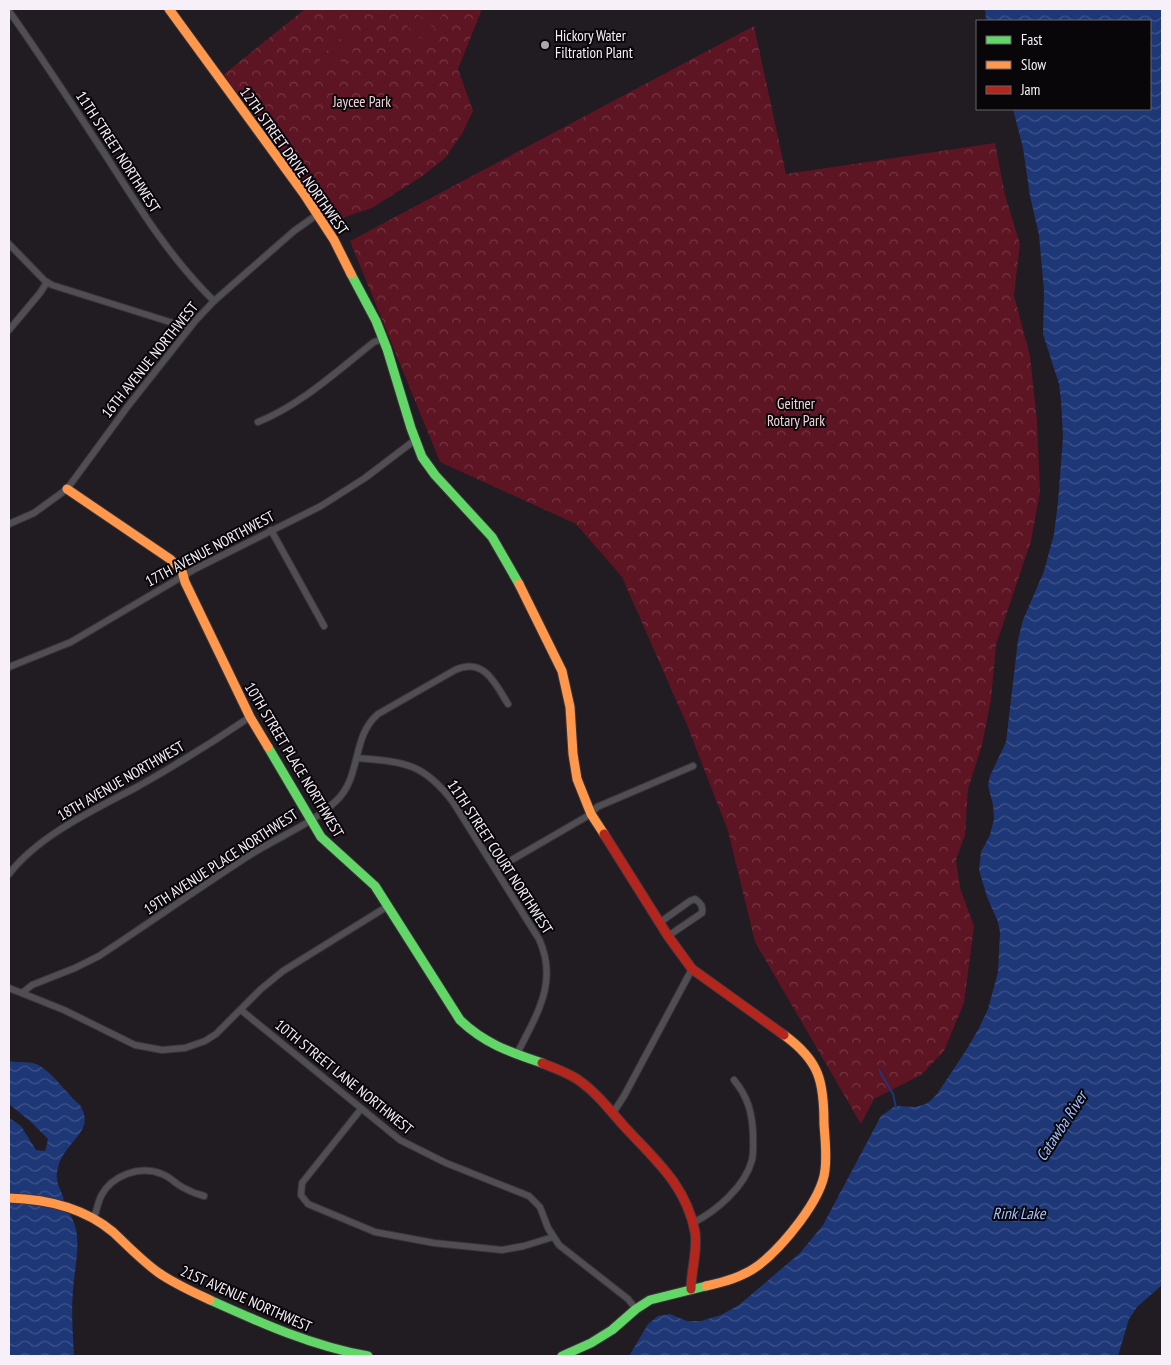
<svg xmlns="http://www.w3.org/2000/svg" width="1171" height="1365" font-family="'PT Sans Narrow',sans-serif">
  <defs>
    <pattern id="park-crowns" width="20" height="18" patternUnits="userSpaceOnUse" patternTransform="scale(1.25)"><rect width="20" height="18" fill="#5d1423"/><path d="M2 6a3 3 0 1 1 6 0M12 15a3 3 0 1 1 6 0" fill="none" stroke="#753644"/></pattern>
    <pattern id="water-waves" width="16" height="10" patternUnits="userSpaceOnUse" patternTransform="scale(1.25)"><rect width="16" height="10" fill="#1e3777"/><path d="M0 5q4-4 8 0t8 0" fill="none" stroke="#3f548b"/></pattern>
  </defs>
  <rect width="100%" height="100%" fill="#211b22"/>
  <g fill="url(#park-crowns)">
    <path d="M305,9H482L458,69L473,111L463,132L446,157L424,175L372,208L333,221L274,140L223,75Z"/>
    <path d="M754,26L786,174L995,143L1005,195L1020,244L1014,295L1030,356L1037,420L1040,492L1031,541L996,645L991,699L982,745L968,789L965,835L956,860L960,888L974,926L964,1003L944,1051L921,1075L874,1099L861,1124L755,942L728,831L687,725L622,577L576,524L440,462L350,241Z"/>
  </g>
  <g fill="#5d1423">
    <path d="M417,9H430L442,15L436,25L415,13Z"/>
    <path d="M413,17L435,28L429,38L407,27Z"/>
    <path d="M338,25L360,37L354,47L333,35Z"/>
    <path d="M406,30L428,42L423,51L401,40Z"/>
    <path d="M331,39L353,50L347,60L326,49Z"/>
    <path d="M324,52L345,64L340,74L319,62Z"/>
  </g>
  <g fill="url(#water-waves)">
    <path d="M985,9H1162V1285L1137,1307L1129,1319L1118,1356H629L648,1324L658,1316L670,1314L687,1321H701L721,1315L739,1305L800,1253L823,1225L881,1116L895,1106L915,1107L923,1105L929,1102L937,1094L965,1052L979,1028L988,1009L998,972L1000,933L998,922L987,897L979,870L981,852L990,835L994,819L993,805L988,785L990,776L1006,742L1018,640L1023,620L1044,571L1054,534L1058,502L1063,437L1061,400L1059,384L1043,334L1044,291L1039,235L1030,196L1023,148L1013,109H1150V21H986Z"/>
    <path d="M9,1061C18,1063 28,1061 36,1064C51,1070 67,1094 80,1105C97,1132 63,1142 58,1168C55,1179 58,1184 62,1194C64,1197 63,1202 65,1205C68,1212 73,1218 75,1226C81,1243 74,1272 73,1291C71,1312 73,1335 74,1356H9V1118L21,1126L36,1150L45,1151L48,1139L31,1122L9,1104Z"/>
  </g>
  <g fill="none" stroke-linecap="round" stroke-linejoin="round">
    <path stroke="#1e3777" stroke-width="2" d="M879,1070L893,1094L896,1108"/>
    <g stroke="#3a353b" stroke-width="8">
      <g id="street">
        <path d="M9,11C43,59 75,109 108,159C140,209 171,259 214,301"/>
        <path d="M9,244L45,281L52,285L189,328"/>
        <path d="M9,330L40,293L47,282"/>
        <path d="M258,422C301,405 338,370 374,342L383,339"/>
        <path d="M9,524L34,513L67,489L128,406L196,320L214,301L294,231L318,214"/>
        <path d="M271,530L324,626"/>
        <path d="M9,667L71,642L195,569L321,506L365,478L415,440"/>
        <path d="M357,758C403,762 423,762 453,802L539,939C559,983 536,1015 517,1054"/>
        <path d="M496,869L591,814L597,807L693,766"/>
        <path d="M9,874C39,835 94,810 137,787C176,765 213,742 250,717"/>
        <path d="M659,923L690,901L695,899C701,903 703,906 702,913L668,936"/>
        <path d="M9,988L64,1010L135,1045L162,1050L185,1048L205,1041L216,1034L261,989L283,971L388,906"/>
        <path d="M22,993L32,985L75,968L99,956C149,923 199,888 250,855C278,837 312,824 336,801C362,777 351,737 378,714L455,670C484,657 495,683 508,704"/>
        <path d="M241,1010L400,1140L446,1163L529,1196L540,1207L548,1228L559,1245L628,1299L636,1309"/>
        <path d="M361,1109L302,1183L301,1195L308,1204L375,1232L434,1243L502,1250L524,1246L553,1237"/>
        <path d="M613,1113L624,1096L692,969"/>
        <path d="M94,1219C96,1211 98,1203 101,1196C112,1175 140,1165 162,1174C170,1177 175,1183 182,1187C189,1191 196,1194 204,1196"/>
        <path d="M693,1223C716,1211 745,1187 752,1160C754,1151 753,1142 753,1133C752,1113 748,1097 734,1080"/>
      </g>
    </g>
    <g stroke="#3a353b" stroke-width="11">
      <g id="fast">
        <path d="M351,274L376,321L387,349L411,428L422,457L435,475L492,537L519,584"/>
        <path d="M268,747L321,837L375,886L460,1020C485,1044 510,1052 542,1063"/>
        <path d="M210,1300C261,1323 312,1346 368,1356"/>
        <path d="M562,1356L591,1343L612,1330L636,1309L650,1300L706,1286"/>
      </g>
    </g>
    <g stroke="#3a353b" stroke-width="11">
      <g id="slow">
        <path d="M169,9L304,194L334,240L351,274"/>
        <path d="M67,489L170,559L182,571L185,582L250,717L268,747"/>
        <path d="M519,584L562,671L570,707L573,754L577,779L591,814L604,834"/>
        <path d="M9,1198C47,1199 83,1207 113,1232C128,1246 142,1261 159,1273C175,1284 193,1292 210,1300"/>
        <path d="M706,1286C724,1282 743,1277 759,1265C782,1247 822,1200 825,1170C827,1155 825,1139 824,1124C824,1082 820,1061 784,1035"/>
      </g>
    </g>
    <g stroke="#3a353b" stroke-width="11">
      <g id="jam">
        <path d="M604,834L668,936L692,969L784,1035"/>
        <path d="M542,1063C554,1068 566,1072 577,1079C595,1091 609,1109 623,1125C653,1158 686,1184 695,1232C698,1251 691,1270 691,1289"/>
      </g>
    </g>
    <use href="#street" stroke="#504e52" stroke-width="6"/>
    <use href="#fast" stroke="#63d668" stroke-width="9"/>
    <use href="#slow" stroke="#ff974d" stroke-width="9"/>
    <use href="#jam" stroke="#b3261e" stroke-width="9"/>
  </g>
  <circle fill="#aca5ae" stroke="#09060a" stroke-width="2" cx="545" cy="45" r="5"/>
  <g text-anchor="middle" stroke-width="4" stroke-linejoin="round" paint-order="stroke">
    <g font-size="15" fill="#f7f0f9" stroke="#09060a" text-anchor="start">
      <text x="555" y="41">Hickory Water<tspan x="555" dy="17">Filtration Plant</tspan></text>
    </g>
    <g font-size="15" fill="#f0d5d6" stroke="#09060a">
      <text x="362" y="107">Jaycee Park</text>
      <text x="796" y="409">Geitner<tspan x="796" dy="17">Rotary Park</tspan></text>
    </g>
    <g font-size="15" fill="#f7f0f9" stroke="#09060a">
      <text transform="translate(118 152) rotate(57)" y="5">11TH STREET NORTHWEST</text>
      <text transform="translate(294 161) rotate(55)" y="5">12TH STREET DRIVE NORTHWEST</text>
      <text transform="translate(150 360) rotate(-51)" y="5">16TH AVENUE NORTHWEST</text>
      <text transform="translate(210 549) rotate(-28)" y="5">17TH AVENUE NORTHWEST</text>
      <text transform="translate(294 760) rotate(59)" y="5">10TH STREET PLACE NORTHWEST</text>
      <text transform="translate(121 781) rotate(-30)" y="5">18TH AVENUE NORTHWEST</text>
      <text transform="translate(500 857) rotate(57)" y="5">11TH STREET COURT NORTHWEST</text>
      <text transform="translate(221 862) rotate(-33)" y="5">19TH AVENUE PLACE NORTHWEST</text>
      <text transform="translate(344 1077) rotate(39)" y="5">10TH STREET LANE NORTHWEST</text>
      <text transform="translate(246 1299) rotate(24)" y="5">21ST AVENUE NORTHWEST</text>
    </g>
    <g font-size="16" font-style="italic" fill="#a3c0fc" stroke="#09060a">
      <text transform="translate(1061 1126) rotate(-57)" y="6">Catawba River</text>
      <text x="1019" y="1219">Rink Lake</text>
    </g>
  </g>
  <rect width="1171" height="1365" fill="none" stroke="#f7f0f9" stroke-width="20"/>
  <rect x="976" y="20" width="175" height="90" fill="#09060a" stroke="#68646a"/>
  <rect x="986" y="36" width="25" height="8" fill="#63d668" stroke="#68646a"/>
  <text x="1021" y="45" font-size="15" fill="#f7f0f9">Fast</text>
  <rect x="986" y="61" width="25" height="8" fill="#ff974d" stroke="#68646a"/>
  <text x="1021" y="70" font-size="15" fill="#f7f0f9">Slow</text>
  <rect x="986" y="86" width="25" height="8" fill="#b3261e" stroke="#68646a"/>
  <text x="1021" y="95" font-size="15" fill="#f7f0f9">Jam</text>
</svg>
